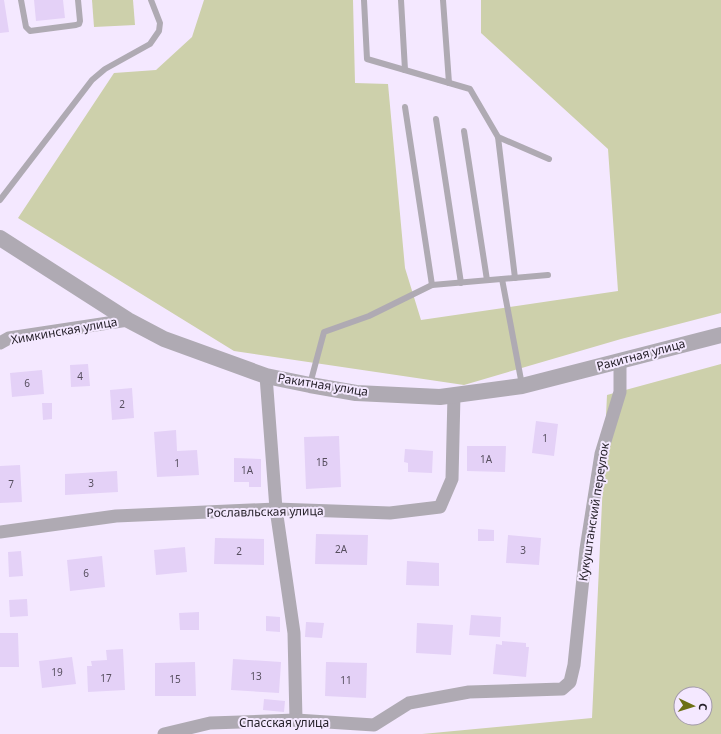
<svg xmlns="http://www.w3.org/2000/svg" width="721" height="734" font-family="'Noto Sans',sans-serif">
  <rect width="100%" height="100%" fill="#f4e8ff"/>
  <g fill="#cdd0ab" fill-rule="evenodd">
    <path d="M92,0H133L135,25L94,27Z"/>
    <path d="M204,0H353L355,83L388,84L405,268L421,320L618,291L608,149L481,33V0H721V313L621,339L464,385L234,351L18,218L114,73L156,70L192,37Z"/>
    <path d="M721,364V734H422L592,718L607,395ZM681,694H705V718H681Z"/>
  </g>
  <g fill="#e4d1f7">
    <path d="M0,0H4L9,32L0,33Z"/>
    <path d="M34,0H63L65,18L36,21Z"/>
    <path d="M88,364L90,386L71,387L70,365Z"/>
    <path d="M42,370L44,394L12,397L10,373Z"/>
    <path d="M132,388L134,418L112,420L110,390Z"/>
    <path d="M42,403H52V419L43,420Z"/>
    <path d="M536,421L558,424L554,456L532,453Z"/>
    <path d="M176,430L177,451L197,450L199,475L157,477L154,432Z"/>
    <path d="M339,436L341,487L306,489L304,437Z"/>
    <path d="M467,446H506L505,472L467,471Z"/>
    <path d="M405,449L433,451L432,473L408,472V463L404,462Z"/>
    <path d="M234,458L261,459V487H249V482H234Z"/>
    <path d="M20,465L22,502L0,503V466Z"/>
    <path d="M117,471L118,492L65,495V474Z"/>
    <path d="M478,529L494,530V541H478Z"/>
    <path d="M316,534L368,535L367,565L315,564Z"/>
    <path d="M508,535L541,538L539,565L506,563Z"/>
    <path d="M215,538L264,539V565L214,564Z"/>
    <path d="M185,547L187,572L156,575L154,550Z"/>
    <path d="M21,551L23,576L9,577L8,552Z"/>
    <path d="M102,556L105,587L70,591L67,560Z"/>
    <path d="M407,561L439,563V586L406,585Z"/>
    <path d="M27,599L28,616L10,617L9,600Z"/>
    <path d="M199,612V630H180L179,613Z"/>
    <path d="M471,615L501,617L500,637L469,635Z"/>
    <path d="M266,616L280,617V632L266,631Z"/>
    <path d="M306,622L324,623L322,638L305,637Z"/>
    <path d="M417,623L453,625L451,655L416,653Z"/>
    <path d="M0,633H18L19,667H0Z"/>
    <path d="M502,641L526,643V647H529L526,677L493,674L496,644L502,645Z"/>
    <path d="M123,649L125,690L88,692L87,666H92L91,661L107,660L106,650Z"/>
    <path d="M72,657L76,684L42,688L39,661Z"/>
    <path d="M233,659L281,662L279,693L231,690Z"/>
    <path d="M195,662L196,696H155V663Z"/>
    <path d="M326,662L367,663L366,698L325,696Z"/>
    <path d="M264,699L285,701L284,712L263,710Z"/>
  </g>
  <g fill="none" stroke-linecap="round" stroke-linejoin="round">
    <g stroke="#afaab3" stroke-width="6">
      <path d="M21,0L26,27L30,31L76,25L79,24L80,21L78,0"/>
      <path d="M364,0L367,59L470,89L498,137L549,159"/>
      <path d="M401,0L405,70"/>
      <path d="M443,0L449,83"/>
      <path d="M405,107L432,285"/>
      <path d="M436,119L461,283"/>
      <path d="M464,131L487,280"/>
      <path d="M498,137L515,278"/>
      <path d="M0,200L92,80L105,69L150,44L159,31L160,23L151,0"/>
      <path d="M502,279L522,385"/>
      <path d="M310,384L324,332L369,316L432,285L548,275"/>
    </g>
    <g stroke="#afaab3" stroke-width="13">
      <path d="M0,343L9,338L128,320"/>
      <path d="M266,376L276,509L294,633L296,720"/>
      <path d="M0,532L116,516L276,509L390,513L440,507L452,479L454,395"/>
      <path d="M164,734L210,723L296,720L374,725L409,703L469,692L562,689L570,682L574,665L586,549L601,454L620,392V361"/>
    </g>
    <path stroke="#afaab3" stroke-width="16" d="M0,238L128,320L164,339L266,376L310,385L356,393L440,397L522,386L721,335"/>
  </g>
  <g text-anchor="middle" stroke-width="4" stroke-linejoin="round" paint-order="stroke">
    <g font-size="10" fill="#564e5e">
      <text x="80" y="380">4</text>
      <text x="27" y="387">6</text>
      <text x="122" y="408">2</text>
      <text x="545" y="442">1</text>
      <text x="486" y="463">1А</text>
      <text x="322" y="466">1Б</text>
      <text x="177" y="467">1</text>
      <text x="247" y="474">1А</text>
      <text x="91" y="487">3</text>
      <text x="11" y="488">7</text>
      <text x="341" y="553">2А</text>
      <text x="523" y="554">3</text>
      <text x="239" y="555">2</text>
      <text x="86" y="577">6</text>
      <text x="57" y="676">19</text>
      <text x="256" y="680">13</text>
      <text x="106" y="682">17</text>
      <text x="175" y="683">15</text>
      <text x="346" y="684">11</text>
    </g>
    <g font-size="12" fill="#27222b" stroke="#f4e8ff">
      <text transform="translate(64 331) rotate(-10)" y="4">Химкинская улица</text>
      <text transform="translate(641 355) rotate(-15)" y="4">Ракитная улица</text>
      <text transform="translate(323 385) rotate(9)" y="4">Ракитная улица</text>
      <text transform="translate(265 512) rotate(-1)" y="4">Рославльская улица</text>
      <text transform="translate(594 512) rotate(-81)" y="4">Кукуштанский переулок</text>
      <text x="284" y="727">Спасская улица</text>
    </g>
  </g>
  <g transform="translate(693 706) rotate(94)"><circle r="19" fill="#f4e8ff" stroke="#a299aa"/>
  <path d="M0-3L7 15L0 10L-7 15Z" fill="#6d7014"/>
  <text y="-6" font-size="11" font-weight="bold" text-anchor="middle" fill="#27222b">С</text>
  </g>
</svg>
